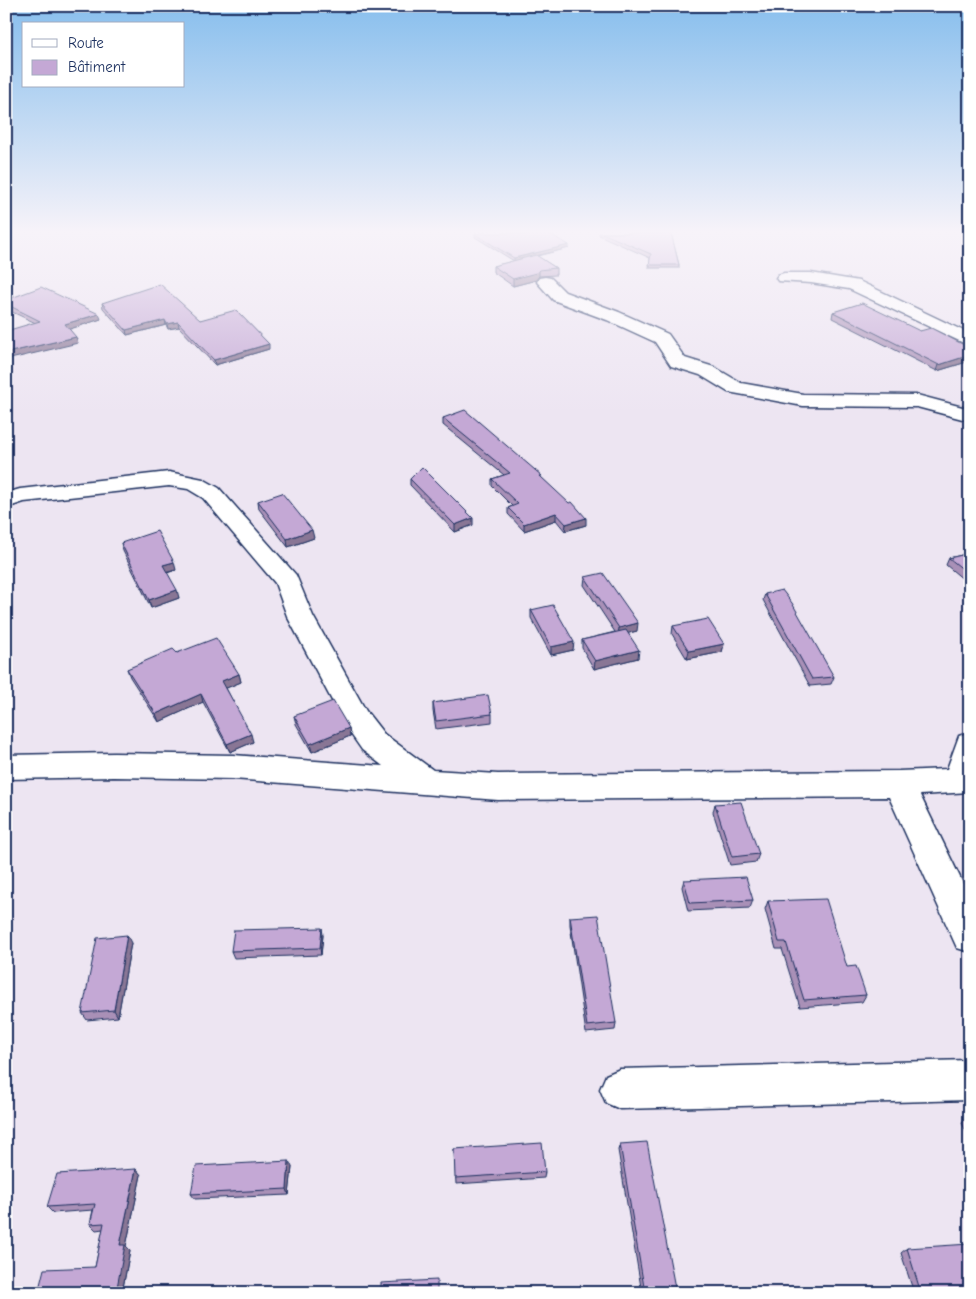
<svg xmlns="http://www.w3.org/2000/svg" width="976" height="1299" font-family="'Comic Neue',sans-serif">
  <rect width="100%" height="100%" fill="#ede5f2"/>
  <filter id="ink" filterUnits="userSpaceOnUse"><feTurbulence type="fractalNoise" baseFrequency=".02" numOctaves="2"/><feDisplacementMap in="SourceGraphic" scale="10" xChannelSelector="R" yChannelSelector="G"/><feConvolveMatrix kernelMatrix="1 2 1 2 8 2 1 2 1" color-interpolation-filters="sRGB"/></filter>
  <g filter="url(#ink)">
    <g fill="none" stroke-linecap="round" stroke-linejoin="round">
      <g stroke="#1b2f5e" stroke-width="3">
        <g id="minor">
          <path d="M784,273H811L859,281L970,334V346L849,289L811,283L778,281L776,278L778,275Z"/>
          <path d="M545,277L551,278L565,292L619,312L668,334L685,358L714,367L741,383L803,394L917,395L970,409V421L917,407L803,406L728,392L700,375L671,366L655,342L607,320L553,300L537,282L539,278Z"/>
          <path d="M169,472L203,479L219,488L296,575L313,616L366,711L384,734L433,770L498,774L899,771L947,769L959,736L970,732V792L920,795L970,898V952L957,948L889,797L498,800L233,779L114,777L6,779V755L114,753L233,755L383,766L362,750L346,727L287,616L275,583L203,498L188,489L169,486L24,502L6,508V493L20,489Z"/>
          <path d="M970,1060V1100L620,1109L606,1103L600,1089L606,1075L620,1069Z"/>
        </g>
      </g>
      <use href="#minor" fill="#fff" fill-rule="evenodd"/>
    </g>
    <g fill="#a990b7" stroke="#1b2f5e">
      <path d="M599,233H671L679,265V268H649L650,258L599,235Z"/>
      <path d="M475,234L521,235L569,248L537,256L556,268V275L539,276L536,280L513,286L493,272V266L514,261L475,237Z"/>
      <path d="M6,300L101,319L69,329L78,343L6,309Z"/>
      <path d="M102,303L200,320L269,349L215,365L179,327L168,329L166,325L127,335L103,308Z"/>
      <path d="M833,312L920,331L970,348V361L937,371L832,318Z"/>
      <path d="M443,418L542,478L586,525L565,531L556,520L524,531L508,514V508L512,506L492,486V479L504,475L443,425Z"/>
      <path d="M410,479L473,525L455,532L410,485Z"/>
      <path d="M258,501L314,538L288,547L259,509Z"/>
      <path d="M121,543L176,570L167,573L179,598L151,608L123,551Z"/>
      <path d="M970,553V585L946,565L949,558Z"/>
      <path d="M585,577L637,631L628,633L638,658L594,669L582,648V640L615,632L584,585Z"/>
      <path d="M765,594L834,677L831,684L810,686L763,600Z"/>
      <path d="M531,610L573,650L551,655L531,618Z"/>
      <path d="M673,626L724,644L722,652L687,659L672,634Z"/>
      <path d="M177,653L239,674L241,682L226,688L253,742L230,752L203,702L159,722L130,677L127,669Z"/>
      <path d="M433,703L492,714V722L436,729L433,711Z"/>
      <path d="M294,716L349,728L350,736L312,752L296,724Z"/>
      <path d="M715,804L759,854L756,862L730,865L713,812Z"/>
      <path d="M684,880L753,900L750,908L688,911L682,887Z"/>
      <path d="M768,901L847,967L866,995L862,1002L800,1007L782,949H776L765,909Z"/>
      <path d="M570,917L616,1023L615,1030L586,1033L570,925Z"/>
      <path d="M323,935L321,955L234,958L231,951Z"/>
      <path d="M131,943L118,1017L87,1020L82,1013Z"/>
      <path d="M970,1117V1140L962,1123L967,1118Z"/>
      <path d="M620,1144L676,1293H642L618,1150Z"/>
      <path d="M454,1149L545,1172L544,1178L456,1184Z"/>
      <path d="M292,1167L289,1195L195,1199L191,1194Z"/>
      <path d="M136,1169L141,1175L126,1246L130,1250L122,1293H38L95,1267L103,1229L96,1230L90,1224L93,1210L53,1213L47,1207Z"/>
      <path d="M907,1248L970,1293H914L901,1253Z"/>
    </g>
    <g fill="#897695" stroke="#1b2f5e">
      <path d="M569,245V248L514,261V258Z"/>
      <path d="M539,270V276L536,280L513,286V279Z"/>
      <path d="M99,314L101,319L67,330L65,324Z"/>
      <path d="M165,320L166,325L127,335L126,330Z"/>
      <path d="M178,322L179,327L168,329L167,324Z"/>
      <path d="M76,337L78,343L6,360V353Z"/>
      <path d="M269,344V349L215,365L214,360Z"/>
      <path d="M970,355V361L937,371L939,365Z"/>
      <path d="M556,513V520L524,531V524Z"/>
      <path d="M473,518V525L455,532V525Z"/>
      <path d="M586,518V525L565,531L566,524Z"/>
      <path d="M312,530L314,538L288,547L287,539Z"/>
      <path d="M174,562L176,570L165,573L163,565Z"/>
      <path d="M177,590L179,598L151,608L149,600Z"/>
      <path d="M638,623L637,631L618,636L619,628Z"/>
      <path d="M574,642L573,650L551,655V647Z"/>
      <path d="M724,644L722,652L687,659L689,651Z"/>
      <path d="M639,650L638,658L594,669L595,661Z"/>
      <path d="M239,674L241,682L224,689L222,681Z"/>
      <path d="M201,694L203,702L159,722L156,714Z"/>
      <path d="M349,728L350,736L312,752L310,744Z"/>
      <path d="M251,734L253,742L230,752L227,744Z"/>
      <path d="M322,928L323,935L321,955L320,948Z"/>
      <path d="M127,935L131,943L118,1017L114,1010Z"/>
      <path d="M289,1161L292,1167L289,1195L287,1189Z"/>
      <path d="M136,1169L141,1175L126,1246L130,1250L122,1293H116L120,1245Z"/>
    </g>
    <g fill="#c4a8d5" stroke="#1b2f5e">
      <path d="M482,233H517L521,235L532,233H548L569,245L514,258L475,234Z"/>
      <path d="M602,233H671L679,265H649L651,254Z"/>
      <path d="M536,255L556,268L539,270L536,273L513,279L493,266Z"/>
      <path d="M160,284L200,320L236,310L269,344L214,360L178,322L167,324L165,320L126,330L102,303Z"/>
      <path d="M41,287L99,314L65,324L76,337L6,353V331L40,321L6,304V300Z"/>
      <path d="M862,303L920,331L931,328L970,348V355L939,365L833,312Z"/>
      <path d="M465,410L542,476H540L569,503L572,502L586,518L566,524L556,513L524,524L508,508L518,504L492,479L510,473L443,418Z"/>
      <path d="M422,467L473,518L455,525L410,479Z"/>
      <path d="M282,493L312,530L287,539L258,501Z"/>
      <path d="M157,531L174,562L163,565L177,590L149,600L121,543Z"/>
      <path d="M970,553V575L949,558Z"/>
      <path d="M603,573L638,623L619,628L585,577Z"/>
      <path d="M782,590L792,603L834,677L812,679L765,594Z"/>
      <path d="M553,605L574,642L551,647L531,610Z"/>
      <path d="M708,619L724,644L689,651L673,626Z"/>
      <path d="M626,630L639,650L595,661L582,640Z"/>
      <path d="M216,638L239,674L222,681L251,734L227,744L201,694L156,714L127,669L173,649L177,653Z"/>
      <path d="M488,695L492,714L436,721L433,703Z"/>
      <path d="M333,701L349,728L310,744L294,716Z"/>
      <path d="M741,802L759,854L732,857L715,804Z"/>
      <path d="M746,877L753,900L690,903L684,880Z"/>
      <path d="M826,899L847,967L856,966L866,995L804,1000L786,942H779L768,901Z"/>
      <path d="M598,915L616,1023L587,1026L570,917Z"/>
      <path d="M322,928L320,948L231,951L234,930Z"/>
      <path d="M127,935L114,1010L82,1013L97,938Z"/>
      <path d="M970,1117V1124L967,1118Z"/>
      <path d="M647,1142L676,1293H645L620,1144Z"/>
      <path d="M542,1143L545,1172L455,1178L454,1149Z"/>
      <path d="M289,1161L287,1189L191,1194L196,1166Z"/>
      <path d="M136,1169L120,1245H125L116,1293H38L44,1269L95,1267L104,1223L90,1224L95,1204L47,1207L57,1174Z"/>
      <path d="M970,1244V1293H921L907,1248Z"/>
      <path d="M437,1280V1293H381V1283Z"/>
    </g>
  </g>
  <linearGradient id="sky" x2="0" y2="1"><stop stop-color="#87beed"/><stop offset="0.56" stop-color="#f7f3f9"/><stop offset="1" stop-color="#f7f3f9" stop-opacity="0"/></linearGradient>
  <rect width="976" height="414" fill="url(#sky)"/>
  <rect width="976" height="1299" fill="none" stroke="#fff" stroke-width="25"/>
  <rect x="12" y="12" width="951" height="1274" fill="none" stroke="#1b2f5e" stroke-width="2" filter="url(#ink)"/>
  <rect x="22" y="22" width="162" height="65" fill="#ffffff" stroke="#a4acbf"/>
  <rect x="32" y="39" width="25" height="8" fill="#ffffff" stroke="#a4acbf"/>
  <text x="68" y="48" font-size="15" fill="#1b2f5e">Route</text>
  <rect x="32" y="60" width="25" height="15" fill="#c4a8d5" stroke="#a4acbf"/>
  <text x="68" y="72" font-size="15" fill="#1b2f5e">Bâtiment</text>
</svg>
